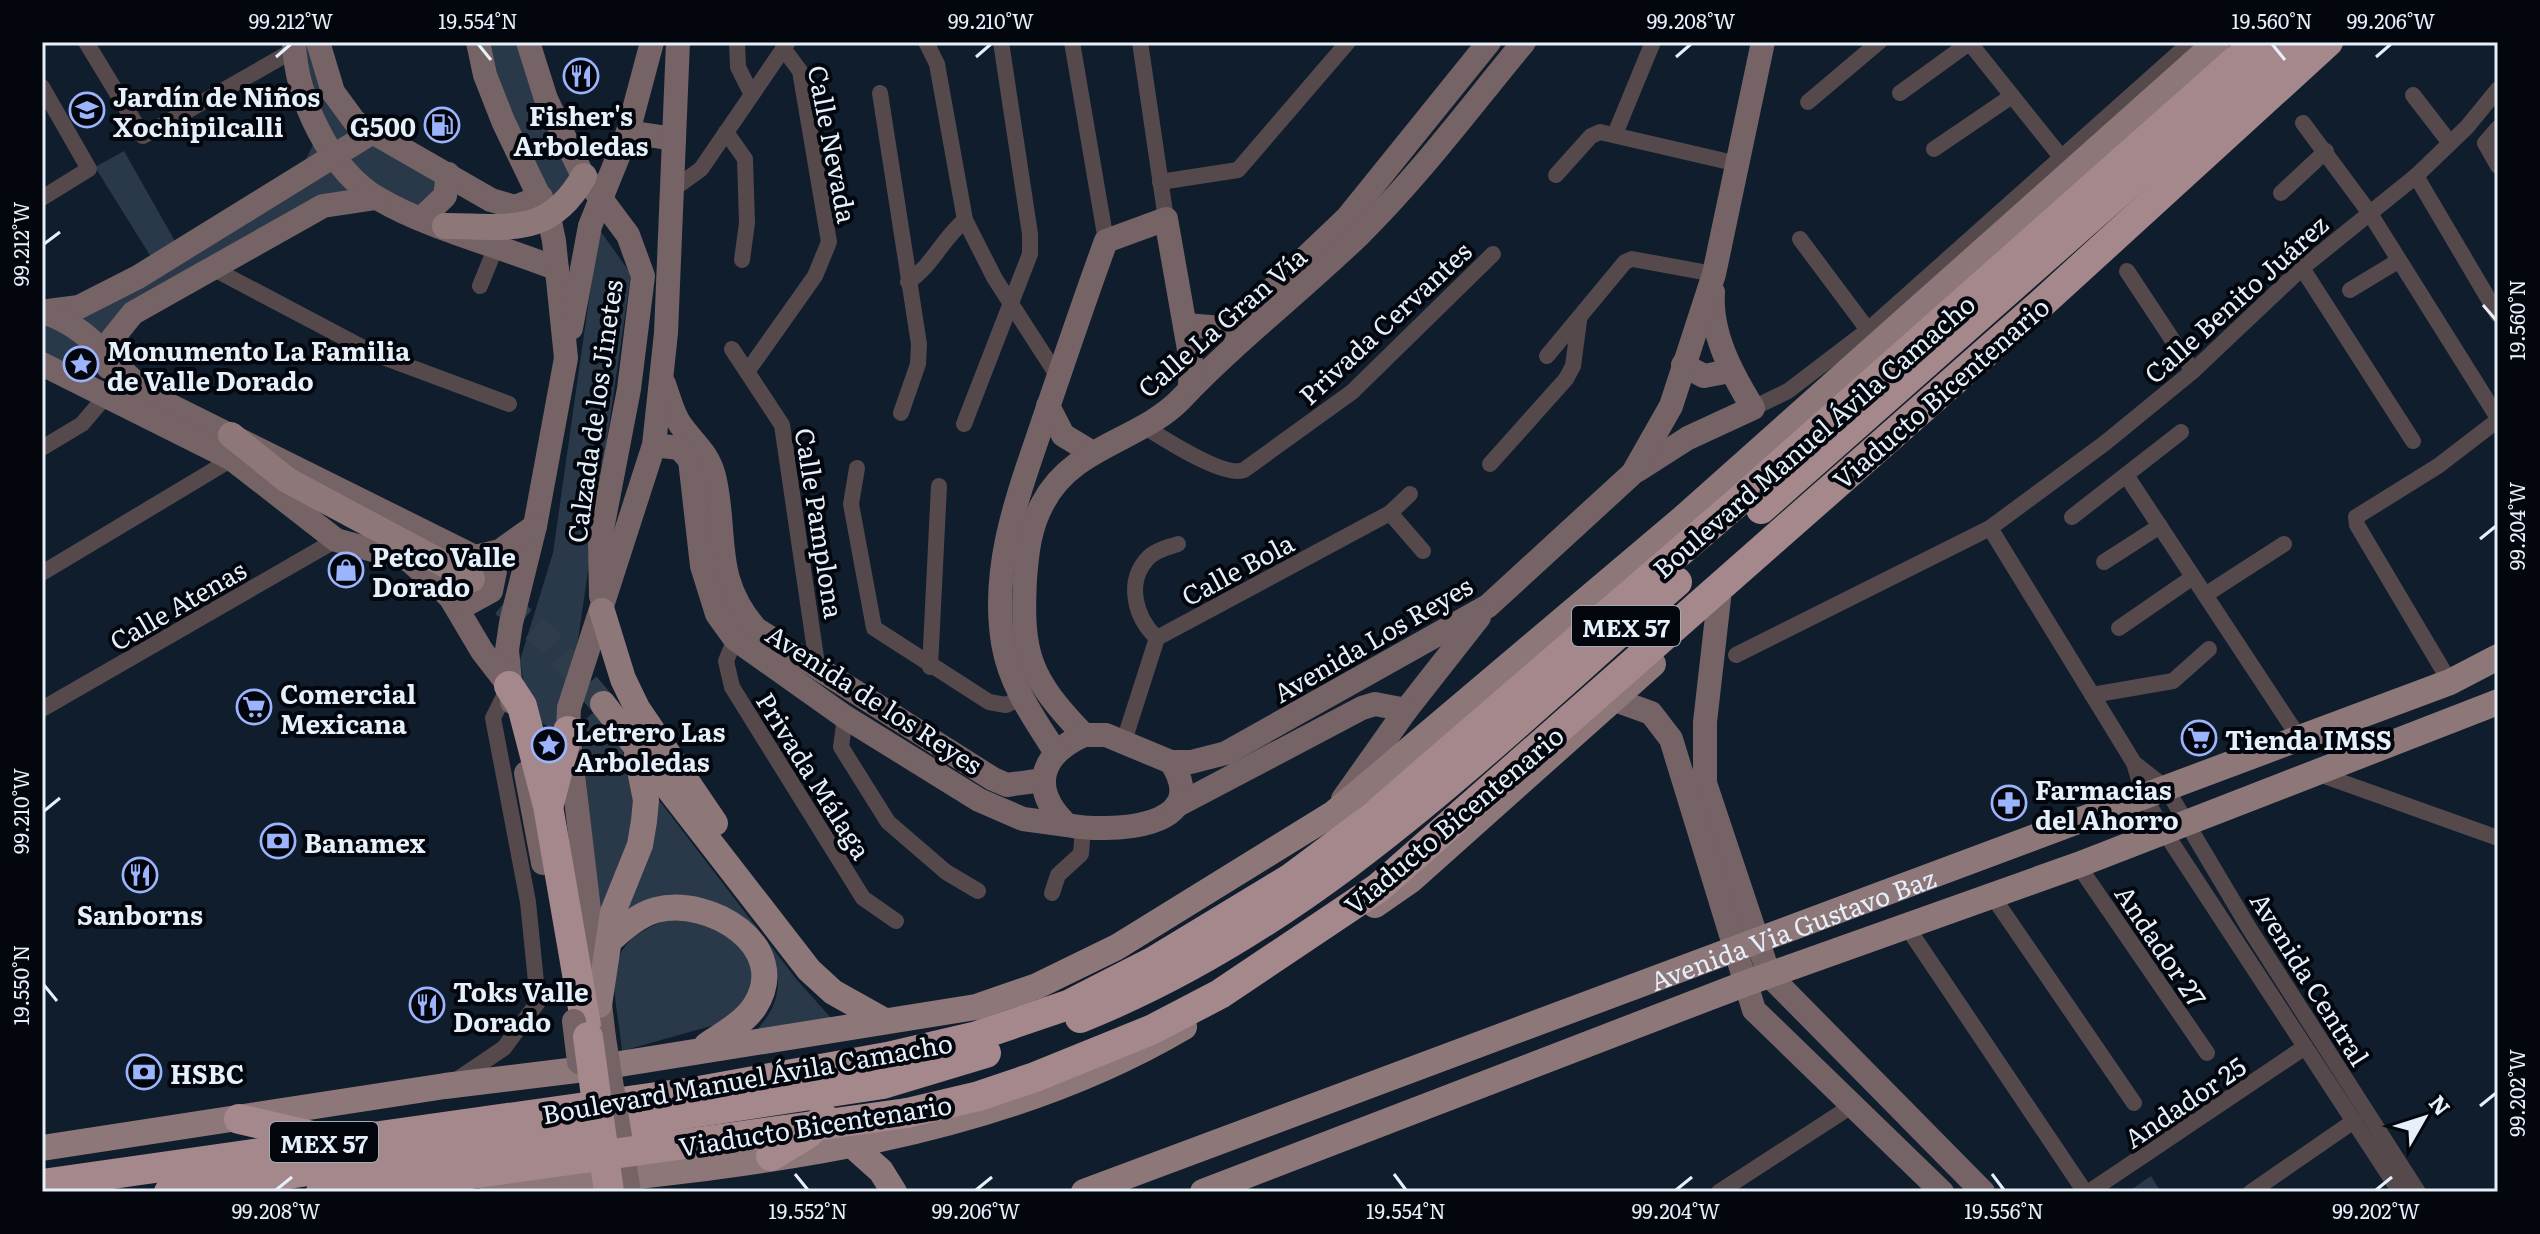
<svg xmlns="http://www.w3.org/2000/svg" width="2540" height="1234" font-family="Literata,serif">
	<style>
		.green { fill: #2a3949 }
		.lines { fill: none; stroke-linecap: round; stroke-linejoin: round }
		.primary-tunnel { stroke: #2f3d4b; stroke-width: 26; stroke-dasharray: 26 13; stroke-linecap: butt }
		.street { stroke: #55494b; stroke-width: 16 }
		.secondary { stroke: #756365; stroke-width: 24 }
		.primary { stroke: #8e7779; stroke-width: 26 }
		.highway { stroke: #a5888c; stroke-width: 30 }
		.secondary-bridge { stroke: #756365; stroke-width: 24 }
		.highway-bridge { stroke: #a5888c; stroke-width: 30 }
		.ticks { fill: none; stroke: #e6f0fa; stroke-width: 3 }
		.labels { text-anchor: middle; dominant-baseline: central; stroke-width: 8; stroke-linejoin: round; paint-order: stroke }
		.shield { fill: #03070d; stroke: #a2aab3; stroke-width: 2 }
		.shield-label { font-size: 24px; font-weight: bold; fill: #e6f0fa }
		.poi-label { font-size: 26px; font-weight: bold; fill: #e6f0fa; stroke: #03070d; text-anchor: start }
		.street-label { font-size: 26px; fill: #e6f0fa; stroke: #03070d }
		.neatline { fill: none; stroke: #e6f0fa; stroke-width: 3 }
		.ticks-label { font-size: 20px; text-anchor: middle; fill: #e6f0fa }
	</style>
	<rect width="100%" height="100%" fill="#0f1d2c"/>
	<g class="green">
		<path d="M295 42H317L332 93 446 175 422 216 337 155Z"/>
		<path d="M482 42H525L577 167 549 214Z"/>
		<path d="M314 142 374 197 327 203 133 313 108 356 69 309 298 177Z"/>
		<path d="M124 151 180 250 156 265 95 167Z"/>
		<path d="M599 229 631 274 578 640 554 730 529 715 520 660 553 553Z"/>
		<path d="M42 314 102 355 99 370 88 379 42 361Z"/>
		<path d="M595 711C628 745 644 796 632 843 627 865 610 889 600 910L580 724Z"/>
		<path d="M652 791 797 980 833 1020 755 1032C795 988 777 958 742 918L620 913Z"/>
		<path d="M673 918C722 923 749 942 757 991L736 1019 622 1051C616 987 593 943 673 918Z"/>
		<path d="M2151 1176 2161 1192H2130L2129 1191Z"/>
	</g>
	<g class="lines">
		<path class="primary-tunnel" d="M473 579 546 638 603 704"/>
		<g class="street">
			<path d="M86 42 143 136 294 50"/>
			<path d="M737 42 738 67 751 93"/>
			<path d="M926 42 937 64 965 220 995 279 1057 375"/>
			<path d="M1072 42 1106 241"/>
			<path d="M1140 42 1166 219"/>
			<path d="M1969 42 2061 157"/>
			<path d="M42 87 89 169 42 198"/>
			<path d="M880 93 919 344 918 364 901 413"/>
			<path d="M1900 93 1969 43"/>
			<path d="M2413 95 2450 143"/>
			<path d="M1808 102 1879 42"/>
			<path d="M2303 123 2369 212 2498 418"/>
			<path d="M2498 128 2485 143 2498 166"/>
			<path d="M726 132 745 159 747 223 742 260"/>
			<path d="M1615 134 1653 42"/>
			<path d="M1934 149 2012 96"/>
			<path d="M1556 175 1591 136 1600 132 1738 164"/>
			<path d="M2416 176 2498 315"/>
			<path d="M1160 182 1238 170 1348 42"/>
			<path d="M672 190 701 169 788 42"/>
			<path d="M2281 193 2326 151"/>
			<path d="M1800 239 1868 330"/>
			<path d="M212 268 375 354 509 404"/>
			<path d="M2302 268 2413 441"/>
			<path d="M2127 271 2193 371"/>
			<path d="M908 282C933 265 942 239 965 220"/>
			<path d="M480 286 497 244"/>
			<path d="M2350 290 2398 261"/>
			<path d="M732 349 782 425 818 671"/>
			<path d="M1547 356 1625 262 1632 259 1714 274"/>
			<path d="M747 372 815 276 829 242 800 71 783 48"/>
			<path d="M1753 408 1788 391 1868 330 2191 42"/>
			<path d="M964 424 1030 254V234L1001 42"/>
			<path d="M1142 425C1161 437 1224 478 1244 470L1352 392 1493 254"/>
			<path d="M42 448 82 424 105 397"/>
			<path d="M1490 464 1566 379 1573 366 1579 321"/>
			<path d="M857 468 851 504 874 628 989 702 1006 705 1021 698"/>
			<path d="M2126 475 2300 739"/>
			<path d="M1390 513 1423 551"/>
			<path d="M2072 517 2181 432"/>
			<path d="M1990 528 2134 763 2144 796 2164 831 2400 1192"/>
			<path d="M2104 562 2160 526"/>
			<path d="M42 573 232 459"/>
			<path d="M2205 595 2284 544"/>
			<path d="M2119 628 2193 577"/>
			<path d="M1157 638C1135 618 1125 581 1149 557 1156 550 1169 547 1178 544"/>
			<path d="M735 639 726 661 732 687 863 898 896 921"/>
			<path d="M1736 655 1990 528 2105 443 2193 371 2302 268 2416 176 2467 127 2498 89"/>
			<path d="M930 667 939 486"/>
			<path d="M2450 682 2357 525 2356 517 2438 466 2498 420"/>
			<path d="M2092 695 2173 681 2209 649"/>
			<path d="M42 709 336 540"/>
			<path d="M845 717 841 747 888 822 946 872 978 891"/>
			<path d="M1124 741 1157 638 1390 513 1410 494"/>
			<path d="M2134 763 2166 788 2249 928 2418 1192"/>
			<path d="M2319 774 2498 838"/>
			<path d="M2078 865 2207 1053"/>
			<path d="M1052 893 1058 875 1081 854 1083 828"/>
			<path d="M1991 894 2134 1103"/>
			<path d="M1907 927 2085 1192"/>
			<path d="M458 1079 504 1048 538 1002 528 902 493 718 509 686"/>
			<path d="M1719 1192 1853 1105"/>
			<path d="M2089 1192 2305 1047"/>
			<path d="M2251 1192 2354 1121"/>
		</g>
		<g class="secondary">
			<path d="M294 42C296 98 329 170 379 199 428 228 503 247 557 269"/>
			<path d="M318 42 333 92 355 122 491 200 515 207 541 197"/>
			<path d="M478 42 485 75 503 121 549 217 554 241 566 358 535 526 511 623 507 650 512 702"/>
			<path d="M528 42 546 99 581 172 628 235 643 276 629 389 600 540 601 596"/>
			<path d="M628 132 674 139"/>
			<path d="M422 218 445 196 448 174"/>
			<path d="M48 311 79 307 138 277 371 133"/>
			<path d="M42 312C94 327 113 371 157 399L475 557 500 551 535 526"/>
			<path d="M1185 325 1223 328 1244 316 1347 218 1489 42"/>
			<path d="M571 328 590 226 628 132 652 42"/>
			<path d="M42 364 232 459 336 540 409 560 450 597 482 651 509 686"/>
			<path d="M1683 365 1704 376 1730 371"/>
			<path d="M108 367 112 339 133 313 323 206 376 198"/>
			<path d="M664 384C669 397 672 412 680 424 693 443 708 452 714 476 728 534 711 578 756 629L993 779 1007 785 1043 780"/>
			<path d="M1048 406 1063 435 1091 452"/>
			<path d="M654 445 679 448 690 460 702 566 717 614 735 639 845 717 979 800 1023 819 1067 825"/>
			<path d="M1638 470 1688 438 1753 408C1732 374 1710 334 1713 292"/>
			<path d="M450 597 469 603 491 591 495 571 475 557"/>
			<path d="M1719 599 1705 722V783L1769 975 1983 1192"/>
			<path d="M1615 700 1651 713 1671 739 1754 1010 1942 1192"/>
			<path d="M1084 735C1030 679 1021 656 1025 579 1027 552 1030 526 1043 503 1072 446 1140 441 1181 399 1236 341 1301 291 1359 235 1419 176 1470 107 1524 42"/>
			<path d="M1084 735H1106L1171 762C1215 830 1107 833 1067 825 1030 790 1039 755 1084 735Z"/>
			<path d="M1055 751C1033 717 1010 685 1003 643 990 562 1021 488 1046 413 1066 355 1085 298 1106 241L1166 219 1191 361 1190 385"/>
			<path d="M1171 762H1191L1226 753 1488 606 1633 473 1671 406 1714 274 1763 42"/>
			<path d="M526 773 543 863"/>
			<path d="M1343 799 1406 710 1479 617"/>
			<path d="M1176 806 1362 708 1375 704 1406 710"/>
			<path d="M604 1038 568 731 569 708 654 445 666 333 678 42"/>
		</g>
		<g class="primary">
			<path d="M445 226C508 226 549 238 584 176"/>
			<path d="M231 435 287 480 472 579"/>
			<path d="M602 611 623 679 637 708 715 823"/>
			<path d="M603 704 809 970 833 992 883 1020"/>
			<path d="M1375 905 1411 880 1653 664"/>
			<path d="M610 940C624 928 638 915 656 910 711 896 792 947 755 1006 744 1023 723 1034 707 1045"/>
			<path d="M599 1005 613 912 640 845 644 821 646 800 637 755"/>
			<path d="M852 1145 881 1171 894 1192"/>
			<path d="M42 1148 445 1086 601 1067 976 1007 1037 986 1117 947 1334 813 1684 517 2217 42"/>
			<path d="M492 1192C726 1166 977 1149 1184 1027"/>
			<path id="s1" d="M1084 1192 2450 682 2498 657"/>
			<path d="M1203 1192 1744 984 2078 865 2498 702"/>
		</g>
		<g class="highway">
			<path d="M1761 509 2289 42"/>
			<path d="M509 686 522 706 548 806 588 1037"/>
			<path d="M549 804 568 731"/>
			<path d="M1080 1018C1316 924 1488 746 1677 582"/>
			<path d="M907 1113 979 1096 1035 1077 1151 1030 1220 994 1378 888 2042 303 2328 42"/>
			<path d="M239 1119 317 1137"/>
			<path d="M771 1156 806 1135 824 1118"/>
			<path d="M42 1184 699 1091 887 1057 977 1036 1068 1005 1154 961 1291 878 1370 819 1740 500 2257 42"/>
			<path d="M169 1192 883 1084 986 1053"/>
			<path d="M321 1192 477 1173"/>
		</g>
		<g class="secondary-bridge">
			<path d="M574 1021 579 1062"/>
			<path d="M604 1038 629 1192"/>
		</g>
		<g class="highway-bridge">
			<path d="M588 1037 609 1192"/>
			<path d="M477 1173 907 1113"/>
		</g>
	</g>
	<path class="ticks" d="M478 44 491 60M2272 44 2285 60M276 57 291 44M976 57 991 44M1676 57 1691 44M2376 57 2391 44M44 244 60 232M2483 305 2496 320M2480 539 2496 526M44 811 60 798M44 985 57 1001M2480 1106 2496 1093M795 1174 808 1190M1394 1174 1406 1190M1992 1174 2004 1190M276 1190 292 1177M976 1190 992 1177M1676 1190 1692 1177M2376 1190 2392 1177"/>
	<defs>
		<g id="restaurant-ring" transform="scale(1.8)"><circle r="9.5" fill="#03070d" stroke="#9bb4fd" stroke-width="1.5"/><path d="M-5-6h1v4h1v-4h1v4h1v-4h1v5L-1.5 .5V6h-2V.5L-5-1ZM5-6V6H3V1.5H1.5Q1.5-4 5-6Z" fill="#9bb4fd"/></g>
		<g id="school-ring" transform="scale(1.8)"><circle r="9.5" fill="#03070d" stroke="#9bb4fd" stroke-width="1.5"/><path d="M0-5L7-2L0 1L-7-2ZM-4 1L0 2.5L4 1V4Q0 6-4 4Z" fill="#9bb4fd"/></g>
		<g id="fuel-ring" transform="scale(1.8)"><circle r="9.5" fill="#03070d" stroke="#9bb4fd" stroke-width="1.5"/><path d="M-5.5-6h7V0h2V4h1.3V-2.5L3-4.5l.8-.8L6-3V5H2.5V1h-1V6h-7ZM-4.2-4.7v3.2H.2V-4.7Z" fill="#9bb4fd"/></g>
		<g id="sight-ring" transform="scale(1.8)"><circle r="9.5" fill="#03070d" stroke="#9bb4fd" stroke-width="1.5"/><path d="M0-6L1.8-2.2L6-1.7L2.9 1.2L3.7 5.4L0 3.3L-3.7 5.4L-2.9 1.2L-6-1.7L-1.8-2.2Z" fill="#9bb4fd"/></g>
		<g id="shop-ring" transform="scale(1.8)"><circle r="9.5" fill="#03070d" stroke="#9bb4fd" stroke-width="1.5"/><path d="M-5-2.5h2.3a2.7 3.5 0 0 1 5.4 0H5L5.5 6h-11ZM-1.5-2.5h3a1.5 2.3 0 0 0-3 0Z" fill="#9bb4fd"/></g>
		<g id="supermarket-ring" transform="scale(1.8)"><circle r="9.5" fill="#03070d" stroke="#9bb4fd" stroke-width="1.5"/><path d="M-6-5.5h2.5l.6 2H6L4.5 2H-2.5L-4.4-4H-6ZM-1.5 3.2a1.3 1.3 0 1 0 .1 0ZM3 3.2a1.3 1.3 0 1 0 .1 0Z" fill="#9bb4fd"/></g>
		<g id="pharmacy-ring" transform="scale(1.8)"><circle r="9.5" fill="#03070d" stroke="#9bb4fd" stroke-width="1.5"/><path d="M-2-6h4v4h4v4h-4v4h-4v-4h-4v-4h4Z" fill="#9bb4fd"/></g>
		<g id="bank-ring" transform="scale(1.8)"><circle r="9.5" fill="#03070d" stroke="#9bb4fd" stroke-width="1.5"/><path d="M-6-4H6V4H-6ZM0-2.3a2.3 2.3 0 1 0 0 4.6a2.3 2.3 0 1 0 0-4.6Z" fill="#9bb4fd"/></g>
	</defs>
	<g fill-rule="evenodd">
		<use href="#restaurant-ring" x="581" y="76"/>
		<use href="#school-ring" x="87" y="110"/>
		<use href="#fuel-ring" x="442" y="125"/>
		<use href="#sight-ring" x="81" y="364"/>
		<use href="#shop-ring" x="346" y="570"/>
		<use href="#supermarket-ring" x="254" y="707"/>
		<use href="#supermarket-ring" x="2199" y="738"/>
		<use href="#sight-ring" x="549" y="745"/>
		<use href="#pharmacy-ring" x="2009" y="803"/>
		<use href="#bank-ring" x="278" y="841"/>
		<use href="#restaurant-ring" x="140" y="875"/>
		<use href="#restaurant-ring" x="427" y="1005"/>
		<use href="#bank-ring" x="144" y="1072"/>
	</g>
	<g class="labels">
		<g class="shield">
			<rect x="1572" y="606" width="108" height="40" rx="6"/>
			<rect x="270" y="1122" width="108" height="40" rx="6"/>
		</g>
		<g class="shield-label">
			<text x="1626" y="626">MEX 57</text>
			<text x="324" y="1142">MEX 57</text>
		</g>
		<g class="poi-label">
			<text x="113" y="95">Jardín de Niños<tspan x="113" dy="30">Xochipilcalli</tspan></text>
			<text x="581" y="114" text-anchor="middle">Fisher's<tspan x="581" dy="30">Arboledas</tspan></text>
			<text x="416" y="125" text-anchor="end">G500</text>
			<text x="107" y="349">Monumento La Familia<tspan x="107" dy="30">de Valle Dorado</tspan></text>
			<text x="372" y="555">Petco Valle<tspan x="372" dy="30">Dorado</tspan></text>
			<text x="280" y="692">Comercial<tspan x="280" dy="30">Mexicana</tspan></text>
			<text x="575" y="730">Letrero Las<tspan x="575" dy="30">Arboledas</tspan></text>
			<text x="2225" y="738">Tienda IMSS</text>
			<text x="2035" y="788">Farmacias<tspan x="2035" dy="30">del Ahorro</tspan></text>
			<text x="304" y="841">Banamex</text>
			<text x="140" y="913" text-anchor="middle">Sanborns</text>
			<text x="453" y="990">Toks Valle<tspan x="453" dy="30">Dorado</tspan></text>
			<text x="170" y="1072">HSBC</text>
		</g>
		<g class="street-label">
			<text transform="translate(834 144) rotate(79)">Calle Nevada</text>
			<text transform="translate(2235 298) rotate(-42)">Calle Benito Juárez</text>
			<text transform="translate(1221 321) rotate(-41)">Calle La Gran Vía</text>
			<text transform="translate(1384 322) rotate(-43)">Privada Cervantes</text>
			<text transform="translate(1940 392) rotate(-41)">Viaducto Bicentenario</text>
			<text transform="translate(593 411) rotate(-82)">Calzada de los Jinetes</text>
			<text transform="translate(1813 435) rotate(-41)">Boulevard Manuel Ávila Camacho</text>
			<text transform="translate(821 523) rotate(81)">Calle Pamplona</text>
			<text transform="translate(1237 568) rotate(-28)">Calle Bola</text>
			<text transform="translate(177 604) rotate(-30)">Calle Atenas</text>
			<text transform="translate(1372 638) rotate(-30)">Avenida Los Reyes</text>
			<text transform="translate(875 698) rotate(33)">Avenida de los Reyes</text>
			<text transform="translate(815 775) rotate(58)">Privada Málaga</text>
			<text transform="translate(1453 819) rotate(-40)">Viaducto Bicentenario</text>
			<text stroke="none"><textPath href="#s1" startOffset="756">Avenida Via Gustavo Baz</textPath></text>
			<text transform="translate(2162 945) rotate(56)">Andador 27</text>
			<text transform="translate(2311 978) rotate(58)">Avenida Central</text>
			<text transform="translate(747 1077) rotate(-10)">Boulevard Manuel Ávila Camacho</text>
			<text transform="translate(2184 1101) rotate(-34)">Andador 25</text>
			<text transform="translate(815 1124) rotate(-9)">Viaducto Bicentenario</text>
		</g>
	</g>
	<rect width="2540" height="1234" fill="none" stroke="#03070d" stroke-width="88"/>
	<g transform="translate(2424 1118) rotate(51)" stroke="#03070d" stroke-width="6" paint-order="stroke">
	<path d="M0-6L14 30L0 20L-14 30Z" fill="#e6f0fa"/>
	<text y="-12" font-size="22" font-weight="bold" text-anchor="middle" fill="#e6f0fa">N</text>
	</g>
	<rect x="44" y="44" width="2452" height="1146" class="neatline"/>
	<g class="ticks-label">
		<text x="291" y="29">99.212°W</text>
		<text x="478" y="29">19.554°N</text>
		<text x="991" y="29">99.210°W</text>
		<text x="1691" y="29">99.208°W</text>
		<text x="2272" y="29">19.560°N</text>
		<text x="2391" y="29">99.206°W</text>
		<text transform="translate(22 244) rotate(-90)" y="7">99.212°W</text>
		<text transform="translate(2518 320) rotate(-90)" y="7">19.560°N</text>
		<text transform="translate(2518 526) rotate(-90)" y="7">99.204°W</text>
		<text transform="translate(22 811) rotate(-90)" y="7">99.210°W</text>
		<text transform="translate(22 985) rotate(-90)" y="7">19.550°N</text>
		<text transform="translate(2518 1093) rotate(-90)" y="7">99.202°W</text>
		<text x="276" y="1219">99.208°W</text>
		<text x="808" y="1219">19.552°N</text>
		<text x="976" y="1219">99.206°W</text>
		<text x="1406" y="1219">19.554°N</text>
		<text x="1676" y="1219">99.204°W</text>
		<text x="2004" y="1219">19.556°N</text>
		<text x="2376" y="1219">99.202°W</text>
	</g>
</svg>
